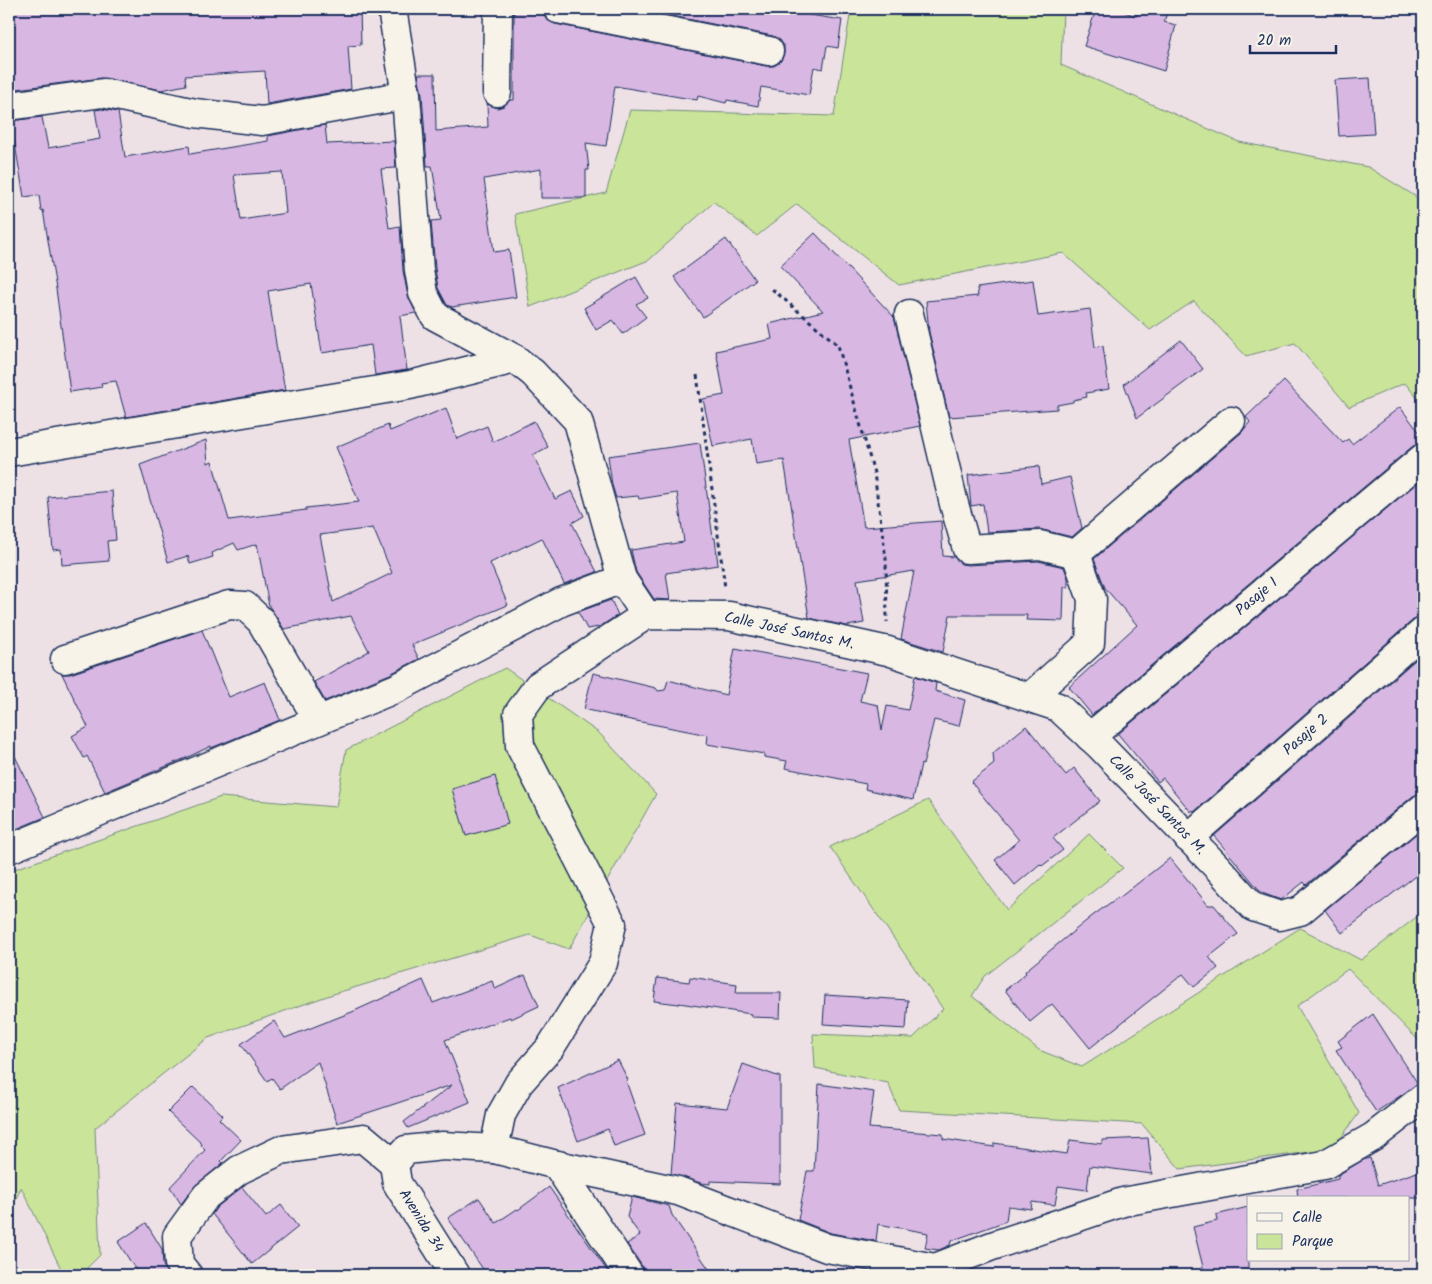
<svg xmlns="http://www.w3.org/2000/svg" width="1432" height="1284" font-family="Kalam,sans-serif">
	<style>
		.green { fill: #cae49a; stroke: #728a7c }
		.building { fill: #d8b7e3; stroke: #1b2f5e; fill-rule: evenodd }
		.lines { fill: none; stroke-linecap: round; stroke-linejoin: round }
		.minor-casing { stroke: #1b2f5e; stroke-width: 31 }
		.path { stroke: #1b2f5e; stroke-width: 3; stroke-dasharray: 4 4; stroke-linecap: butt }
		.minor { stroke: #f7f3e8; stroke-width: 28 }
		.labels { text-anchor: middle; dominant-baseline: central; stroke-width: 4; stroke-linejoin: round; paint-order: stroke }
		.street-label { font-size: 15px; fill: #1b2f5e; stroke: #f7f3e8 }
	</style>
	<rect width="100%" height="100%" fill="#eee1e6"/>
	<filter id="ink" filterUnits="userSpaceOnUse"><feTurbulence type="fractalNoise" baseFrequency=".02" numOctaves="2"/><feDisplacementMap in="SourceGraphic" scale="10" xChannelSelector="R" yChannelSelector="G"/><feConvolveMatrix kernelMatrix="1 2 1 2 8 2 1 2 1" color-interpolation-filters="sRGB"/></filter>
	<g filter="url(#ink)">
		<g class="green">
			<path d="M851 9H1063L1061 65 1239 142 1368 167 1423 201V405L1405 383 1349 407 1295 343 1246 356 1194 301 1150 330 1063 253 899 285 797 204 757 236 714 202 649 260 530 307 515 214 606 193 630 110 834 116Z"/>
			<path d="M505 668 599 733 656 794 569 949 530 935 333 994 208 1038 95 1128 100 1255 80 1275H64L21 1187 9 1215V871L221 797 336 807 346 750Z"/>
			<path d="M928 800 1007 910 1089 834 1123 868 985 976 972 996 1039 1050 1082 1067 1300 928 1361 960 1423 912V1045L1348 969 1297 1006 1359 1113 1333 1149 1180 1169 1142 1124 899 1110 888 1083 815 1068 813 1034 913 1038 943 1009 830 847Z"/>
		</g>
		<g class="building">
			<path d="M9 9H360L361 45 348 46 351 89 267 104 265 71 185 76 186 85 161 90 101 78 9 90Z"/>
			<path d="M514 9H543V14L547 20 555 24 766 66H774L780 62 784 54V46L780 40 773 36 637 9H771L842 20 838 48 827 46 823 69 814 67 809 95 761 87 758 106 727 100 726 103 698 96 697 100 615 86 606 146 586 143 589 170H586V198H541V169L484 179 494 252 509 250 516 297 452 307 447 305 438 288 435 268 431 221 441 220 432 166H427L422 94 418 74H435L436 131 488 127 487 104 497 108 504 106 510 100H514Z"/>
			<path d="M1096 9H1114L1137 16 1139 9H1168L1164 22 1176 25 1164 71 1084 46Z"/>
			<path d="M1370 78 1374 134 1339 136 1335 80Z"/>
			<path d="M102 109 118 112 125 157 189 146 190 154 268 141V136L325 125 327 144 394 141 396 168 381 169 389 228 400 226 403 271 408 296 416 313 400 316 407 370 375 375 371 345 322 353 311 284 268 291 279 364H280L285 390 126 417 116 381 101 383 102 387 70 392 56 289 43 210 41 211 39 195 24 197 11 121 42 117 48 148 100 139 95 110ZM282 172 286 213 241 220 234 175Z"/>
			<path d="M815 233 894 317 920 426 849 440 864 527 941 521 943 556 954 557 961 564 968 565 1038 561 1064 567 1068 578V587H1064L1063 621 1026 620 1027 615H950L943 652 901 639 914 571 857 580 864 623 847 626 809 618 784 460 756 464 752 439 713 446 703 399 724 395 716 351 772 339 769 324 823 311 780 266Z"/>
			<path d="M726 239 755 280 703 317 674 277Z"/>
			<path d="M636 277 648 298 636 304 646 317 623 334 613 320 596 330 584 308Z"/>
			<path d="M1033 280 1038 316 1090 309 1095 347 1103 346 1109 389 1086 393 1087 397 1073 400V402L1057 405V409L949 417 929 332 926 301 978 296 977 288Z"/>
			<path d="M1181 340 1203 369 1137 418 1124 384Z"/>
			<path d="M1284 381 1343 443 1348 439 1352 444 1400 407 1423 437V443L1413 446 1092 715 1069 687 1137 625 1105 588 1094 559 1241 433 1250 422 1246 417Z"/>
			<path d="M446 408 457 439 487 426 493 442 534 421 548 447 533 455 555 499 572 491 584 516 572 523 597 572 564 584 542 538 490 563 508 605 412 645 419 659 390 674 325 701 314 682 369 651 351 616 284 629 269 606 257 544 238 550 234 543 212 553 213 557 190 564 188 556 168 562 140 465 206 440 208 463 212 461 229 520 306 510V508L359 502 336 447 388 425 390 431ZM373 528 392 573 333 602 320 535Z"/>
			<path d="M700 443 713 538H715L718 565 666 573 670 600 654 599 636 572 631 550 684 542 677 493 639 499 638 496 616 498 612 485 608 456Z"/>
			<path d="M1039 466 1041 484 1070 477 1082 528 1072 537 1039 529 987 532 983 504 971 506 968 475Z"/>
			<path d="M1423 478V617L1413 620 1194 812 1193 810 1191 812 1163 778 1158 782 1118 734Z"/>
			<path d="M112 491 116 540 107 541 109 561 62 565 61 549 53 550 48 497Z"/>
			<path d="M611 600 618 615 599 627 587 629 578 612Z"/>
			<path d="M202 630 229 697 265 682 280 720 211 748V746L186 758 105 792 87 756 84 758 72 736 88 727 62 674H70Z"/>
			<path d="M735 648 867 673 860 701 878 705 882 730 887 706 908 710 915 676 936 683 935 691 965 700 959 726 934 720 923 765 921 764 913 800 865 789 866 784 785 768 787 761 764 757V754L707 744 708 735 626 719 584 709 593 673 656 688 658 691 665 690 668 680 726 695Z"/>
			<path d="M1423 653V793L1413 796 1306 885 1304 882 1281 900 1262 893 1214 836Z"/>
			<path d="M1026 726 1066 775 1074 768 1100 801 1053 838 1063 850 1042 866 1040 864 1015 885 995 860 1019 840 971 782 994 764 993 753Z"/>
			<path d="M9 744 45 817 9 832Z"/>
			<path d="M495 776 508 824 466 836 452 789Z"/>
			<path d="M1423 828V870L1342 933 1325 910Z"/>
			<path d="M1170 858 1208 905H1214L1238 934 1209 957 1218 968 1194 987 1183 974 1090 1048 1063 1015 1062 1016 1052 1004 1030 1022 1005 990 1026 973 1025 971 1091 917 1118 897 1119 898Z"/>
			<path d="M525 975 539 1006 511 1019 510 1017 445 1040 470 1102 408 1128 404 1122 452 1085 337 1123 318 1062 280 1089 272 1078 267 1081 241 1044 274 1021 285 1038 352 1012 423 980 433 1003 492 981 495 989Z"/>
			<path d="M690 977 737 984 736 993H781L780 1018 751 1017V1014L679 1003V1004L654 1001 657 978 689 982Z"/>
			<path d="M825 995 908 1000 906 1029 823 1024Z"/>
			<path d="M1373 1014 1418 1084 1376 1112 1336 1050 1342 1047 1338 1041Z"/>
			<path d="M618 1060 628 1080 626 1081 645 1135 614 1146 608 1129 578 1141 558 1088Z"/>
			<path d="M743 1064 780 1077V1184L710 1181V1184L701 1183 671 1174 677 1103 727 1108Z"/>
			<path d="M819 1084 874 1092 869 1128 943 1134V1139L994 1147V1143L1067 1154 1070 1140 1102 1144V1140L1148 1138 1152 1174 1090 1166 1087 1190 1058 1186 1055 1205 1032 1202 1031 1209 1008 1206 1006 1221 951 1241 950 1245 939 1250 925 1248 928 1233 878 1224 876 1241 831 1233 798 1220 807 1171H814Z"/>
			<path d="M193 1087 223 1115 219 1119 241 1140 221 1161 223 1163 194 1187 181 1204 170 1187 205 1150 201 1146 202 1144 168 1112Z"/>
			<path d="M1370 1158 1378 1185 1423 1170V1198H1298L1297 1189 1338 1179V1175L1363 1160Z"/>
			<path d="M242 1187 266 1217 281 1205 298 1227 252 1264 212 1214 217 1207Z"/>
			<path d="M549 1187 610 1275H487L448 1218 479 1198 496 1223 517 1209 518 1210Z"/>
			<path d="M632 1197 669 1206 672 1215 713 1275H644L642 1266 627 1244 640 1235 627 1217Z"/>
			<path d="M1248 1207V1275H1205L1193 1227 1217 1221 1216 1215Z"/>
			<path d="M146 1223 162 1249 163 1265 168 1275H139L118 1242Z"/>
		</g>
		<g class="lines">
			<g class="minor-casing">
				<g id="minor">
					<path d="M392 9 406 95 419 270 423 293 435 316 515 359 533 373 578 421 622 579 646 615"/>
					<path d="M558 9 769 51"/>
					<path d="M497 92 498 9"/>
					<path d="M9 106 103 93 195 113 262 121 406 95"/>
					<path d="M909 314 954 504 967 549 1040 545 1076 554"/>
					<path d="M9 452 410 385 515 359"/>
					<path d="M1076 554 1231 421"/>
					<path d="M65 659 229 605 245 606 261 621 318 720"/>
					<path d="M1030 697 1090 643 1092 599 1076 554"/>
					<path d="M1090 737 1423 458"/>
					<path d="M1188 838 1423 632"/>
					<path d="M9 849 397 688 561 602 622 579"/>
					<path d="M494 1149 501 1115 519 1083 550 1048 603 963 612 924 520 746 518 714 538 686 646 615 729 616 888 651 1058 707 1100 746 1218 868 1253 907 1280 916 1300 911 1423 808"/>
					<path d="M394 1164 406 1150 443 1146 494 1149 557 1165 678 1191 827 1248 935 1268 992 1246 1123 1202 1324 1165 1373 1137 1423 1098"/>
					<path d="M394 1164 397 1183 455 1275"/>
					<path d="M557 1165 629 1275"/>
					<path d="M188 1275 179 1264 177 1236 206 1196 239 1170 281 1150 363 1138 394 1164"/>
				</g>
			</g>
			<g class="path">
				<path d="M772 289 838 345 874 473 886 559 887 622"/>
				<path d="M697 375 725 588"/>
			</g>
			<use href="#minor" class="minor"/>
		</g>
	</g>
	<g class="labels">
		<g class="street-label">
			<text transform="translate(1257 597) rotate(-40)">Pasaje 1</text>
			<text transform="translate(789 631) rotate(12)">Calle José Santos M.</text>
			<text transform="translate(1306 735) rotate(-41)">Pasaje 2</text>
			<text transform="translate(1157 805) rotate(46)">Calle José Santos M.</text>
			<text transform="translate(421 1221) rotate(58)">Avenida 34</text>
		</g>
	</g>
	<rect width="1432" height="1284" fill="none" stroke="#f7f3e8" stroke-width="30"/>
	<rect x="15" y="15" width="1402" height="1254" fill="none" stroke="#1b2f5e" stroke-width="2" filter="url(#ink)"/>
	<rect x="1247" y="1196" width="162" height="65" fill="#f7f3e8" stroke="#9fa5b1"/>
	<rect x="1257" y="1213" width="25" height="8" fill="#f7f3e8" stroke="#9fa5b1"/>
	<text x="1292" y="1222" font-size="15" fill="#1b2f5e">Calle</text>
	<rect x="1257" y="1234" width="25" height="15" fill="#cae49a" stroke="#9fa5b1"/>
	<text x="1292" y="1246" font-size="15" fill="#1b2f5e">Parque</text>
	<path d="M1250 45v8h86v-8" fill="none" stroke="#1b2f5e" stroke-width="2.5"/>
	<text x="1257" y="45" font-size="15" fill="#1b2f5e" stroke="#f7f3e8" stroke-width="4" paint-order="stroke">20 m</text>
</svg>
